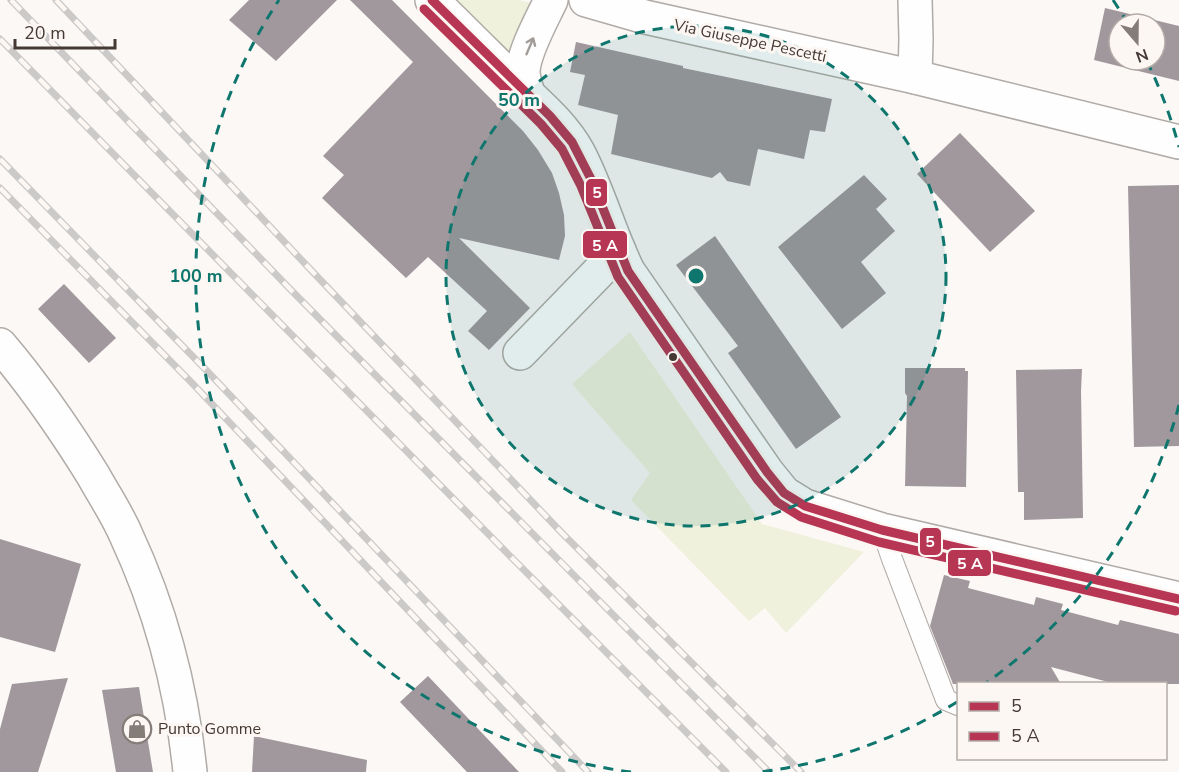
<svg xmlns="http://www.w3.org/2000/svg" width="1179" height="772" font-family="'Nunito Sans',sans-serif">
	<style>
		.green { fill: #eff1dc }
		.building { fill: #a1989d; fill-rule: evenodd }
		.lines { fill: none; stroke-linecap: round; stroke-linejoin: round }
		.lane-casing { stroke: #b1aba7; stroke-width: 22 }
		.street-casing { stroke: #b1aba7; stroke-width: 36 }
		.secondary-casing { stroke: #b1aba7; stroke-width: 36 }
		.lane { stroke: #fefefe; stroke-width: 20 }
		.street { stroke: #fefefe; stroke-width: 33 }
		.secondary { stroke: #fefefe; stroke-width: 33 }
		.rail-casing { stroke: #cccac9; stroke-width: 7 }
		.rail { stroke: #fdf7f4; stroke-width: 4.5; stroke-dasharray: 14; stroke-linecap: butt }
		.bus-1-casing { stroke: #fdf7f4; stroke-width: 14 }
		.bus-2-casing { stroke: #fdf7f4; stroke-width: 14 }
		.bus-1 { stroke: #b73654; stroke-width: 9 }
		.bus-2 { stroke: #b73654; stroke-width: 9 }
		.oneway { stroke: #a19c98 }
		.ring { fill: none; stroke: #0f766e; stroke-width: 3; stroke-dasharray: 10 8 }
		.bus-dot { fill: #443933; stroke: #fdf7f4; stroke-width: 2 }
		.labels { text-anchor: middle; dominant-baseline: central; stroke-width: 6; stroke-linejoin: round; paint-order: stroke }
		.street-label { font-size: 16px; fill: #443933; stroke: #fdf7f4 }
		.poi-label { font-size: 16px; fill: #443933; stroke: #fdf7f4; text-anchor: start }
		.centre { fill: #0f766e; stroke: #fdf7f4; stroke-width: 3 }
		.ring-label { font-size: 18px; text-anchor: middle; font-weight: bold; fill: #0f766e; stroke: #fdf7f4; stroke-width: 6; stroke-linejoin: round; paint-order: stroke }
		.line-badge { stroke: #fdf7f4; stroke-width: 2 }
		.badge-label { font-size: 16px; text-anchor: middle; font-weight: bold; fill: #fff }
	</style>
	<rect width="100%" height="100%" fill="#fbf8f6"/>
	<g class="green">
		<path d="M452 0H519L536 4 511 61Z"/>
		<path d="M630 332 762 524 864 552 786 633 765 608 749 621 631 500 650 473 572 384Z"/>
	</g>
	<g class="building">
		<path d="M249 0H337L276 61 229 20Z"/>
		<path d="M350 0H392L523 131 538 150 552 173 559 193 564 215 565 236 559 260 459 238 530 308 489 350 468 331 487 311 428 257 406 278 322 198 344 175 323 156 413 62Z"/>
		<path d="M1105 8 1179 26V81L1094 60ZM1119 24H1155V60H1119Z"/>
		<path d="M576 42 683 66V68L832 99 825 132 810 130 804 159 758 149 750 186 727 181 720 172 712 178 611 154 618 115 578 105 585 75 570 72Z"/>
		<path d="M960 133 1035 211 990 252 917 174Z"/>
		<path d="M864 175 887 199 876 209 895 231 861 262 886 293 842 329 778 247Z"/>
		<path d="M1179 185V446L1134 447 1128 186Z"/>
		<path d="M715 236 841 417 796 449 728 353 738 346 676 265Z"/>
		<path d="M64 284 116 338 89 363 38 309Z"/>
		<path d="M905 368H965V371H968L966 487 905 486 907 396 905 393Z"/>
		<path d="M1082 369 1081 391 1083 518 1024 520V492H1018L1016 370Z"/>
		<path d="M0 539 81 564 55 652 0 637Z"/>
		<path d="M944 575 970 581 968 588 1034 605 1036 597 1063 604 1061 610 1118 625 1120 620 1179 634V684H1116L1051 667 1061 684H953L930 626Z"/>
		<path d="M428 676 519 772H467L400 702Z"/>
		<path d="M68 678 38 772H0V729L12 684Z"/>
		<path d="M139 687 153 772H116L102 690Z"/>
		<path d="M254 736 367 760 366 772H252Z"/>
	</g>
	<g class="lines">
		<g class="lane-casing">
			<path id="lane" d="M882 530 892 559 946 700 958 705"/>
		</g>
		<g class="street-casing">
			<g id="street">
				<path d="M432 0C460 28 489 56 517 84 539 105 563 125 578 152 598 190 609 232 628 271L767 472 784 493 805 506 882 530 1179 599"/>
				<path d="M586 0 645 17 915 77 1179 142"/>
				<path d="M915 0 916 39 915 77"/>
				<path d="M528 94C526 86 523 79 523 71 524 51 542 19 551 0"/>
				<path d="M520 353 619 251"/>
			</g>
		</g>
		<g class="secondary-casing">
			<path id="secondary" d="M0 345C35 386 65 430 93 475 104 495 117 514 126 535 161 610 182 690 190 772"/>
		</g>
		<use href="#lane" class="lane"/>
		<use href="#street" class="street"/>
		<use href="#secondary" class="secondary"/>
		<g class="rail-casing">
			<g id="rail">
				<path d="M11 0 290 289 769 772"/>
				<path d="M56 0 310 269 562 533 801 772"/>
				<path d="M0 39 511 557 726 772"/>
				<path d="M0 159 208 372 588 772"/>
				<path d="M0 188 192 383 562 772"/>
			</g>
		</g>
		<use href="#rail" class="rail"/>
		<g class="bus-1-casing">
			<path id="bus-1" d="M432 0 550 116 572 142 592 181 628 271 767 472 784 493 805 506 882 530 1179 599"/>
		</g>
		<g class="bus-2-casing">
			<path id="bus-2" d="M424 9 541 124 562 149 581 186 618 277 757 479 777 502 801 517 879 542 1176 611"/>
		</g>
		<use href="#bus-1" class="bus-1"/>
		<use href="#bus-2" class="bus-2"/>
	</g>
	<defs><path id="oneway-shaft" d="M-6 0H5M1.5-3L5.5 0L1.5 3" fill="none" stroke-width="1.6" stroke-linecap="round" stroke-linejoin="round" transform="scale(1.5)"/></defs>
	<use class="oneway" href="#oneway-shaft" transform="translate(530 46) rotate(-67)"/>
	<circle cx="696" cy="276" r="250" fill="#0f766e" fill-opacity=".12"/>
	<g class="ring">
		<circle cx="696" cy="276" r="250"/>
		<path d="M1179 405A500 500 0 0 1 986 683M957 702A500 500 0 0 1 761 772M631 772A500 500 0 0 1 279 0M1113 0A500 500 0 0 1 1127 22M1147 61A500 500 0 0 1 1179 147"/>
	</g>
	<defs>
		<g id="shop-ring" transform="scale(1.5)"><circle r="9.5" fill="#fdf7f4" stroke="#847c77" stroke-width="1.5"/><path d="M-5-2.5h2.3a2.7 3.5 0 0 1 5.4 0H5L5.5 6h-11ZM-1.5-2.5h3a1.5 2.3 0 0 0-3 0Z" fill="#847c77"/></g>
	</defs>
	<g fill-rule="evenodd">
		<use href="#shop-ring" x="137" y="729"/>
	</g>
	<circle class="bus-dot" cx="673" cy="357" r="5"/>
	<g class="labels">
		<g class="street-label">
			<text transform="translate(750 41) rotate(12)">Via Giuseppe Pescetti</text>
		</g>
		<g class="poi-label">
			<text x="158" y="729">Punto Gomme</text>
		</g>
	</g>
	<circle cx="696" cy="276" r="9" class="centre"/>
	<g class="ring-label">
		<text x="519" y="106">50 m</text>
		<text x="196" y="282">100 m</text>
	</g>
	<g class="line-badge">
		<rect x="585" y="178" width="23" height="29" rx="6" fill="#b73654"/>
		<rect x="582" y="230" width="46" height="29" rx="6" fill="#b73654"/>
		<rect x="919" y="527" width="23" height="29" rx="6" fill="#b73654"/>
		<rect x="947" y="549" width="45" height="28" rx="6" fill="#b73654"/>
	</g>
	<g class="badge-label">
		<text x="597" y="198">5</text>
		<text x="605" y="251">5 A</text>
		<text x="930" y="547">5</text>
		<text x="970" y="569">5 A</text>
	</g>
	<rect x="957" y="682" width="210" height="78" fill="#fdf7f4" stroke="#b3aba7" stroke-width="1.5"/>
	<rect x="969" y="702" width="30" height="9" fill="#b73654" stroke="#b3aba7" stroke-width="1.5"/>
	<text x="1011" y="712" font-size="18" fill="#443933">5</text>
	<rect x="969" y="732" width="30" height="9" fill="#b73654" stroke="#b3aba7" stroke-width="1.5"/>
	<text x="1011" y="742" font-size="18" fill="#443933">5 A</text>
	<g transform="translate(1137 42) rotate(160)"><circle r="28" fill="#fdf7f4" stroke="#b3aba7" stroke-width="1.5"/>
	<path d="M0-4.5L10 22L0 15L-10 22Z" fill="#847c77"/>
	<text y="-9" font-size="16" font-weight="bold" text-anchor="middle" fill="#443933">N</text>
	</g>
	<path d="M15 39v9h100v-9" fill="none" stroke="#443933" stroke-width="3"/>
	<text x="24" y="39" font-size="18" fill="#443933" stroke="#fdf7f4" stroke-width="4.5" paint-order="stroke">20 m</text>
</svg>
